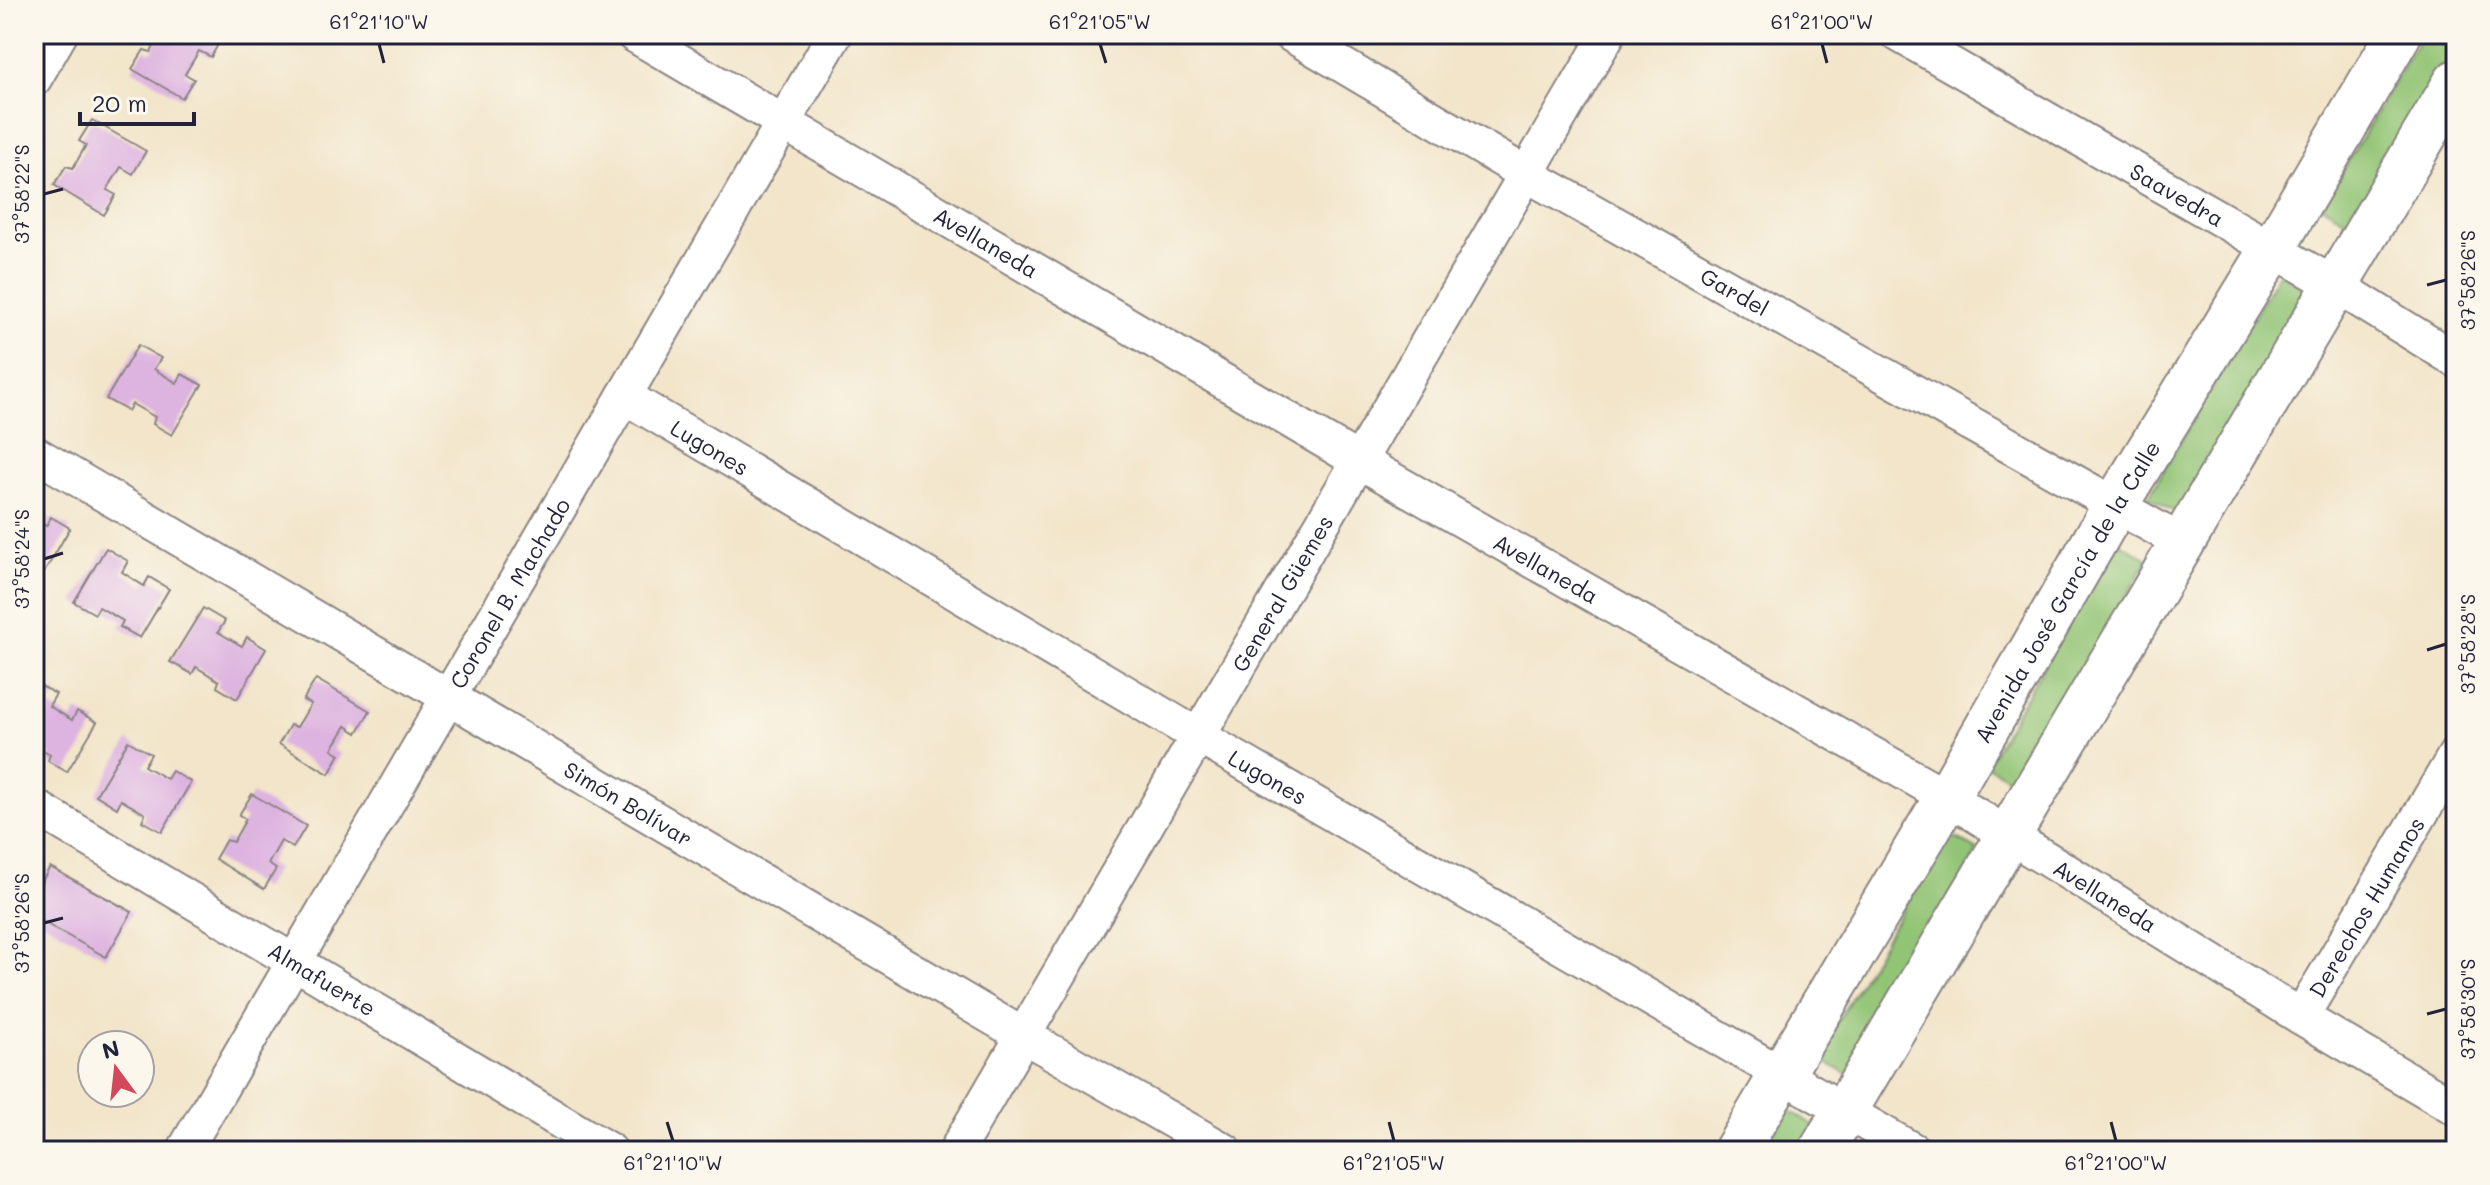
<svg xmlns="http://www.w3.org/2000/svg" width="2490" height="1185" font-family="Mali,sans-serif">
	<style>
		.green { fill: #92c474; stroke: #5a7358; stroke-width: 2 }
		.building { fill: #ddb3e0 }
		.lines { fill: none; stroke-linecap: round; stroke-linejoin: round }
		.minor-casing { stroke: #8a8482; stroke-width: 38 }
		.secondary-casing { stroke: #8a8482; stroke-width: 48 }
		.minor { stroke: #fff; stroke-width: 34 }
		.secondary { stroke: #fff; stroke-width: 44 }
		.ticks { fill: none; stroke: #22223b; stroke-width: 3 }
		.labels { text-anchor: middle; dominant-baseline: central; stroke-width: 6; stroke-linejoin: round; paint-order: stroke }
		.street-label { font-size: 22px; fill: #22223b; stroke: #fbf7ec }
		.neatline { fill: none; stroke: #22223b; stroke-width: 3 }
		.ticks-label { font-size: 20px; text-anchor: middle; fill: #22223b }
	</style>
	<rect width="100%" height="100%" fill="#fbf7ec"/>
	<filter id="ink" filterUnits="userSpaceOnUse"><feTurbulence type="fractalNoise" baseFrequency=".0125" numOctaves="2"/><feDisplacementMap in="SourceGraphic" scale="16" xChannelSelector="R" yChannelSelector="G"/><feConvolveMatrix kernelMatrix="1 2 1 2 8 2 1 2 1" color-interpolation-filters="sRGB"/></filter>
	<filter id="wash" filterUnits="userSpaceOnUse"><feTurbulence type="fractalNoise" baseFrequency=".006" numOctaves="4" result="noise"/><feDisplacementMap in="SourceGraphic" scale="32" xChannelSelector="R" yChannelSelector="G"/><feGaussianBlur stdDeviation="1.8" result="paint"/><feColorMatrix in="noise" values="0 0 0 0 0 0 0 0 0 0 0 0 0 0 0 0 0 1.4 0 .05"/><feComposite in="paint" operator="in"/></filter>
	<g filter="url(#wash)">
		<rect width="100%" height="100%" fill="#f2e5ca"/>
		<g class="green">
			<path d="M2422 34H2456V47L2353 224 2322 206Z"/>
			<path d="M2279 273 2310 291 2180 515 2148 497Z"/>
			<path d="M2117 541 2148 559 2017 783 1986 765Z"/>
			<path d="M1947 833 1978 850 1848 1075 1817 1057Z"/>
			<path d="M1783 1107 1814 1125 1799 1151H1758Z"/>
		</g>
		<g id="blocks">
			<g class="building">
				<path d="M161 34H224L211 57 199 51 185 74 194 79 182 98 132 69 144 50 151 52Z"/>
				<path d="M92 120 146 151 133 174 121 167 107 190 116 195 104 215 54 185 66 166 73 168 86 145 79 141Z"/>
				<path d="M138 345 161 358 154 369 177 383 182 374 202 385 172 435 153 424 155 417 132 404 128 411 106 399Z"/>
				<path d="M51 517 70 528 41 578 34 574V519L46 526Z"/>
				<path d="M106 548 128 561 122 572 144 586 149 577 169 589 140 638 120 627 123 621 99 607 95 614 74 602Z"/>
				<path d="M203 608 225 621 218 632 242 646 247 637 266 649 237 699 217 687 219 681 196 667 192 674 170 662Z"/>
				<path d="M316 679 370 711 357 733 346 726 332 749 340 754 329 774 279 744 290 725 297 727 311 704 303 700Z"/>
				<path d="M34 682 56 694 49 706 72 720 77 711 97 722 67 772 48 761 50 754 34 745Z"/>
				<path d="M128 741 151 754 144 766 167 779 172 771 191 782 162 832 142 821 145 814 121 800 117 808 96 795Z"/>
				<path d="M252 794 306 826 293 848 281 841 268 864 276 869 264 889 215 859 226 840 233 842 246 819 239 815Z"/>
				<path d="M50 867 132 912 106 957 34 917V895Z"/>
			</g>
		</g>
	</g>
	<g filter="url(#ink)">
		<use href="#blocks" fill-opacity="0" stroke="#8a8482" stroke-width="2"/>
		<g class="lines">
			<g class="minor-casing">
				<g id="minor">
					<path id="s1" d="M633 34 1359 461 1947 797 2301 1017 2456 1108"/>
					<path id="s2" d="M1290 34 1526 174 2183 543"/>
					<path id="s3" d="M1898 34 2337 286 2456 360"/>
					<path d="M34 79 60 34"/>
					<path id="s4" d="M624 396 1198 736 1914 1151"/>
					<path id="s5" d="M34 453 1024 1036 1225 1151"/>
					<path id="s6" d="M34 806 610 1151"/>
					<path id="s7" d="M2301 1017 2456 754"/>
					<path id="s8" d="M184 1151 835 34"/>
					<path id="s9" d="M956 1151 1608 34"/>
				</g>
			</g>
			<g class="secondary-casing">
				<g id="secondary">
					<path id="s10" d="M1736 1151 1947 797 2116 504 2272 250 2399 34"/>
					<path d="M1821 1151 2456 82"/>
				</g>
			</g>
			<use href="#minor" class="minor"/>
			<use href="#secondary" class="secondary"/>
		</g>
	</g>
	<path class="ticks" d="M379 44 384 63M1100 44 1106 63M1822 44 1827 63M44 194 63 189M2427 285 2446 280M44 559 63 553M2427 650 2446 644M44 923 63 918M2427 1014 2446 1009M667 1122 673 1141M1389 1122 1394 1141M2111 1122 2116 1141"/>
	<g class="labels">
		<g class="street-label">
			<text stroke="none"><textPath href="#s3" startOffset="322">Saavedra</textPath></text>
			<text stroke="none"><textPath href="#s1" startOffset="410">Avellaneda</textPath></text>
			<text stroke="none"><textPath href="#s2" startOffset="514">Gardel</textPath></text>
			<text stroke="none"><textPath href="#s4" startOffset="100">Lugones</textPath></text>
			<text stroke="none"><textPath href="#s1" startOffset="1058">Avellaneda</textPath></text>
			<text stroke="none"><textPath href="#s8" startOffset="646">Coronel B. Machado</textPath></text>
			<text stroke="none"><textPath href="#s9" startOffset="646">General Güemes</textPath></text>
			<text stroke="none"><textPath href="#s10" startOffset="650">Avenida José García de la Calle</textPath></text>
			<text stroke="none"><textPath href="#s4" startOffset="748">Lugones</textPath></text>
			<text stroke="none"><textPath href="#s5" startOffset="690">Simón Bolívar</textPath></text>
			<text stroke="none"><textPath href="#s1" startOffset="1706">Avellaneda</textPath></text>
			<text stroke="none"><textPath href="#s7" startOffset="128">Derechos Humanos</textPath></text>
			<text stroke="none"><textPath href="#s6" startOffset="336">Almafuerte</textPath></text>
		</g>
	</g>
	<rect width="2490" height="1185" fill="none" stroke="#fbf7ec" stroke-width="88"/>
	<g transform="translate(116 1069) rotate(345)"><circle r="38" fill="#fbf7ec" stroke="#a4a2a5" stroke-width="2"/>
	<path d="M0-6L14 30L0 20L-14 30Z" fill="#d1495b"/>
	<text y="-12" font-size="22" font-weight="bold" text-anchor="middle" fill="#22223b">N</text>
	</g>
	<path d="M80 112v12h114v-12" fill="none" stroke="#22223b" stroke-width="4"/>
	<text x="92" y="112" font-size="24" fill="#22223b" stroke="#fbf7ec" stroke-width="6" paint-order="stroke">20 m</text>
	<rect x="44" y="44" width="2402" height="1097" class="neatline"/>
	<g class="ticks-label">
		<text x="379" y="29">61°21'10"W</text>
		<text x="1100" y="29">61°21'05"W</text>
		<text x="1822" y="29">61°21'00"W</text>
		<text transform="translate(22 194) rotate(-90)" y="7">37°58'22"S</text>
		<text transform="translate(2468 280) rotate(-90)" y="7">37°58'26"S</text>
		<text transform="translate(22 559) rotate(-90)" y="7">37°58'24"S</text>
		<text transform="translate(2468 644) rotate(-90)" y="7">37°58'28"S</text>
		<text transform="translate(22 923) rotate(-90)" y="7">37°58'26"S</text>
		<text transform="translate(2468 1009) rotate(-90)" y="7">37°58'30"S</text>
		<text x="673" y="1170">61°21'10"W</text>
		<text x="1394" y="1170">61°21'05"W</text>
		<text x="2116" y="1170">61°21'00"W</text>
	</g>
</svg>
